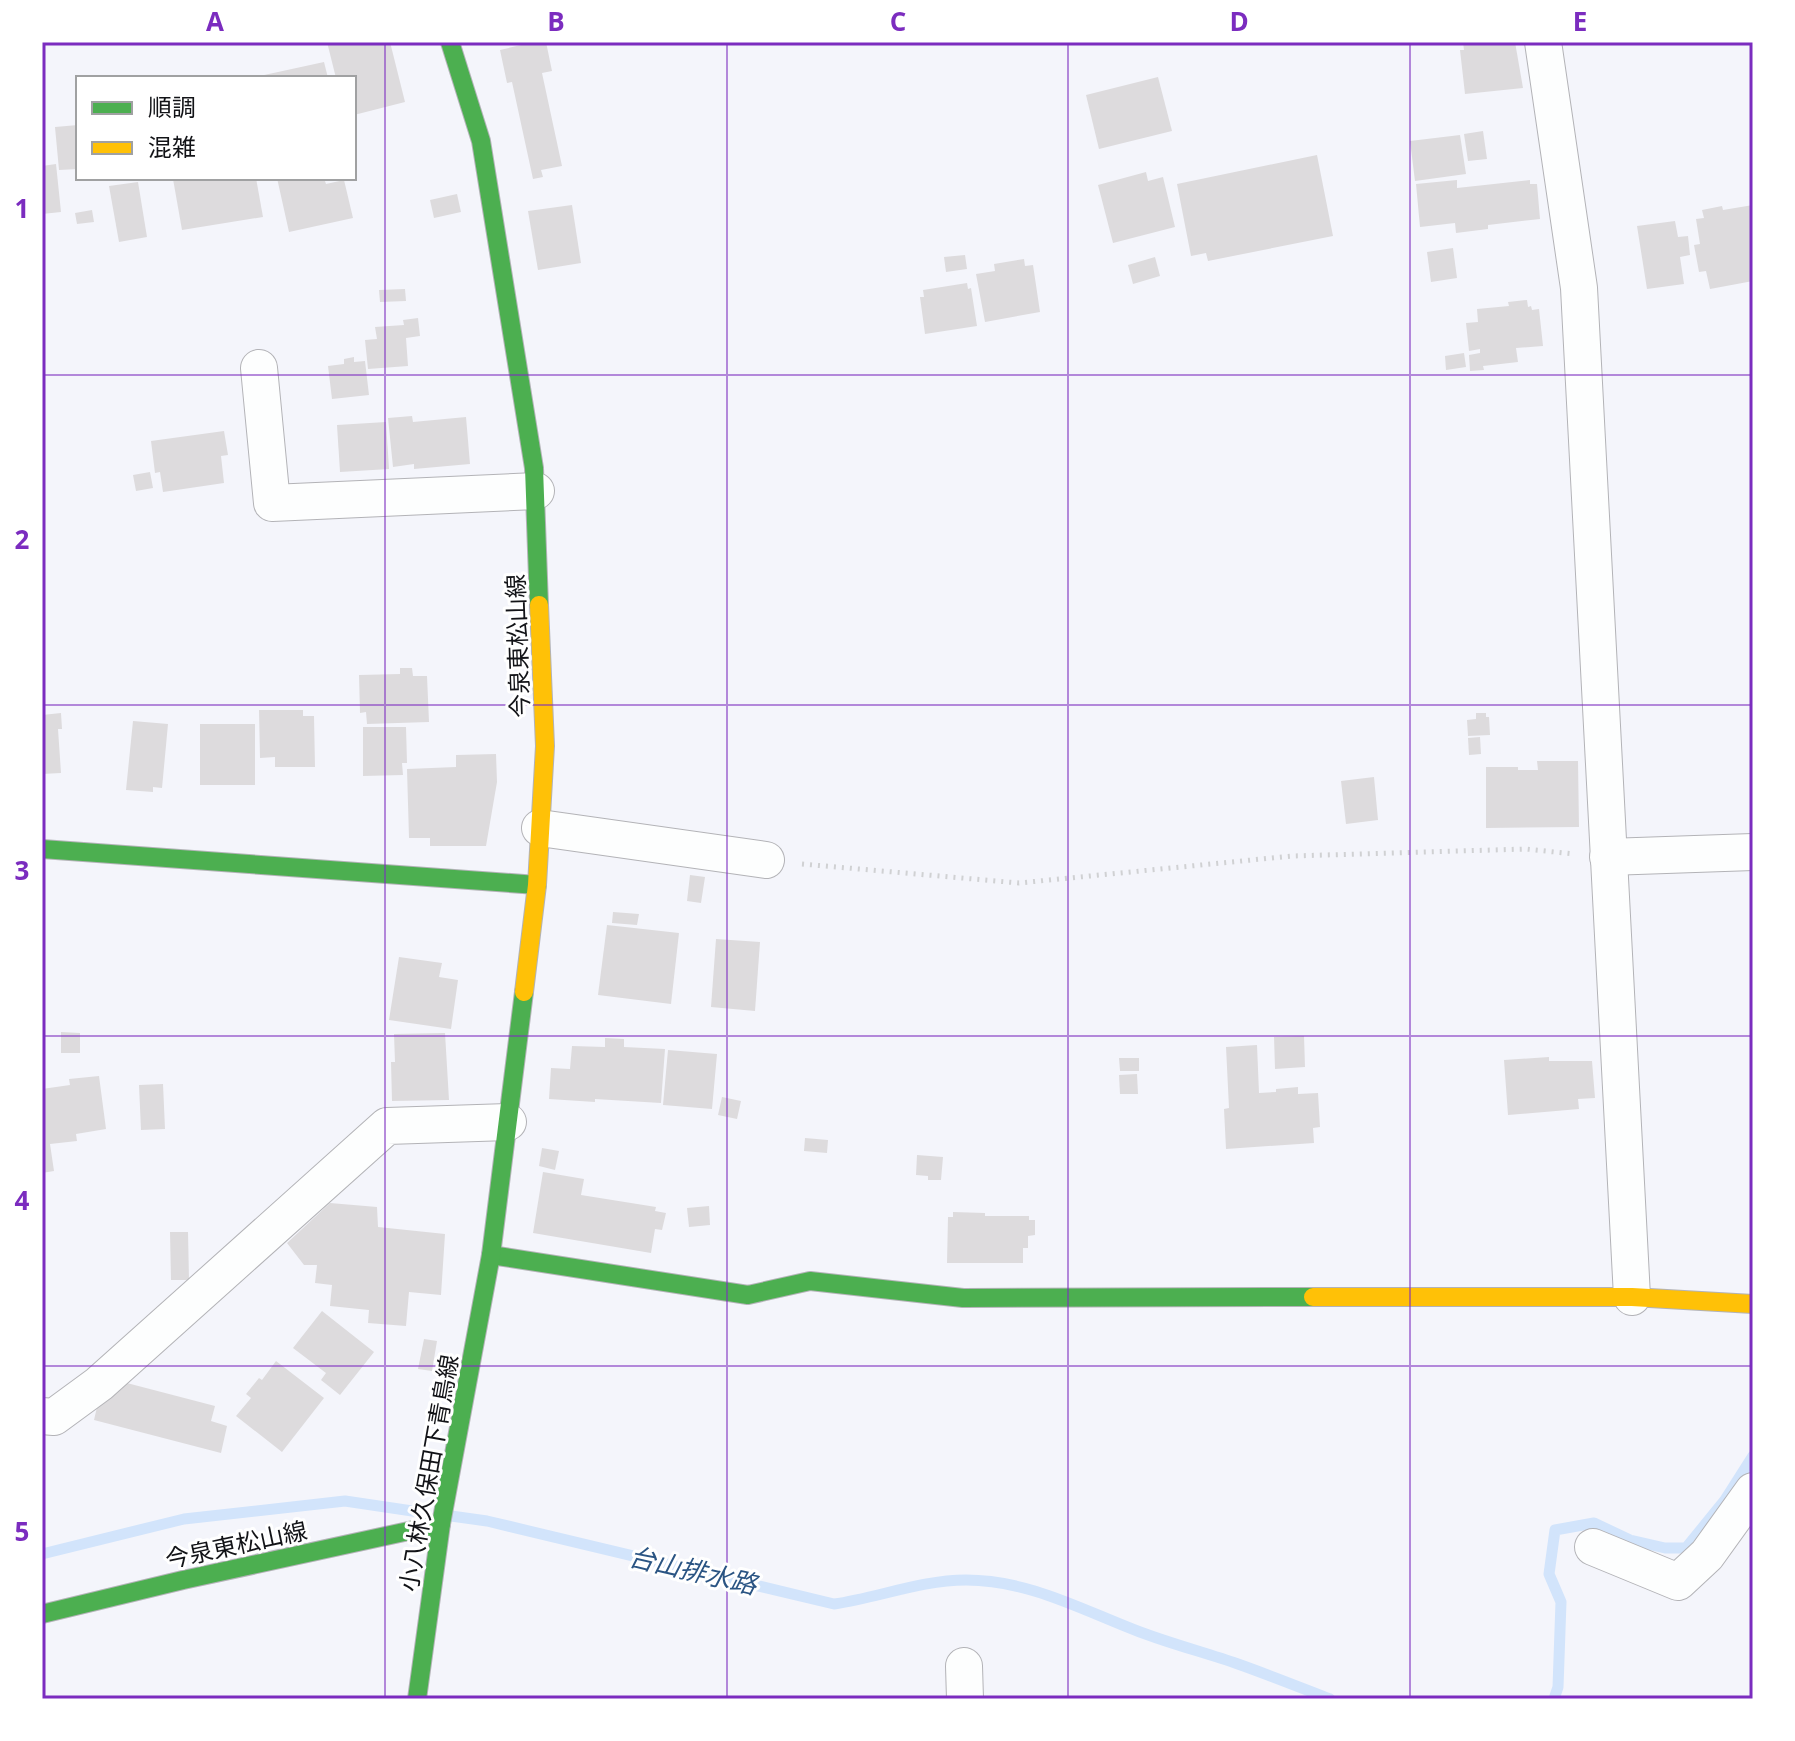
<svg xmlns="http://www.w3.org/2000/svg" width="1795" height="1741" font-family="'Open Sans','Noto Sans JP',sans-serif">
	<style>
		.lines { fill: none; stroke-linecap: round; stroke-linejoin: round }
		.stream { stroke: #d2e4fb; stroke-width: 11 }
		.building { fill: #dddbdd }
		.street-casing { stroke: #b3b3b7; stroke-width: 38 }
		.fast-casing { stroke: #b3b3b7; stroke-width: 20 }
		.slow-casing { stroke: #b3b3b7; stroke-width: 20 }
		.path { stroke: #d0d1d3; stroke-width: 5; stroke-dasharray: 2 6; stroke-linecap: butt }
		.street { stroke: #fdfefe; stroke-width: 36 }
		.fast { stroke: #4caf50; stroke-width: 18 }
		.slow { stroke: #ffc107; stroke-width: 18 }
		.grid { fill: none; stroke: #7b2cbf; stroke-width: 2; stroke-opacity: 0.55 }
		.labels { text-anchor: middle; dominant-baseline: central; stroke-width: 6; stroke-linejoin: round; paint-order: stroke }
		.street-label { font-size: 24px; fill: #121317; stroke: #fff }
		.water-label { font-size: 26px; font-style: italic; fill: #2a5483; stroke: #fff }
		.neatline { fill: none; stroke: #7b2cbf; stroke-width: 3 }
		.grid-label { font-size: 26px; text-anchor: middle; font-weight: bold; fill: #7b2cbf }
	</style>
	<rect width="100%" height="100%" fill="#f4f5fb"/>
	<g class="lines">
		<g class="stream">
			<path d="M451 1516 487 1521 834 1604C877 1598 921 1580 966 1580 1029 1580 1082 1610 1140 1632 1172 1644 1206 1653 1238 1664 1269 1675 1299 1687 1330 1699"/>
			<path d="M42 1554 184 1519 345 1501 419 1512"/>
			<path d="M1554 1699 1558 1687 1561 1602 1549 1574 1555 1530 1594 1523 1630 1540 1665 1548H1686L1725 1500 1753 1456"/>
		</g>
	</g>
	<g class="building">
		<path d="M327 42H390L405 102 354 115V78H336Z"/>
		<path d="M534 42H546L552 71 542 73 562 166 541 170 543 177 533 179 512 82 507 83 500 50Z"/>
		<path d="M1463 42H1515L1523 88 1465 94 1460 50H1464Z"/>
		<path d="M324 62 328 78H255V77Z"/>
		<path d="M1158 77 1172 131 1099 149 1086 95Z"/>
		<path d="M78 125V169L59 170 55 127Z"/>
		<path d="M1483 131 1487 159 1468 161 1464 134Z"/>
		<path d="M1460 135 1466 174 1415 181 1410 141Z"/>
		<path d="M1317 155 1333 236 1208 261 1206 253 1191 256 1177 184Z"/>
		<path d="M56 164 61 212 42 214V166Z"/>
		<path d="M1146 172 1148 181 1163 177 1175 227 1113 243 1098 185Z"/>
		<path d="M181 178H256L263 217 182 230 173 179Z"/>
		<path d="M277 178H324L326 184 344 180 353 218 289 232Z"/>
		<path d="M1457 180V188L1530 180V184H1537L1540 219 1488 225V229L1456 233 1455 223 1420 227 1416 184Z"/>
		<path d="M138 182 147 237 119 242 109 186Z"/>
		<path d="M457 194 461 212 434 218 430 200Z"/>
		<path d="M572 205 581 263 538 270 528 211Z"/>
		<path d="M1753 205V281L1710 289 1706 271 1699 272 1694 245 1700 244 1696 219 1704 218 1702 210 1722 206 1723 210Z"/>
		<path d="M92 210 94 222 77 224 75 213Z"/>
		<path d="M1675 221 1678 237 1688 236 1690 255 1680 257 1684 284 1647 289 1637 226Z"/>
		<path d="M1453 248 1457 278 1431 282 1427 252Z"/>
		<path d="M965 255 967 269 946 272 944 257Z"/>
		<path d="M1155 257 1160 276 1133 284 1128 265Z"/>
		<path d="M1024 259 1025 266 1033 265 1040 312 985 322 976 274 995 271 994 264Z"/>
		<path d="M967 283 968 289 971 288 977 326 925 334 920 297H924L923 290Z"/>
		<path d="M405 289 406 301 380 302 379 290Z"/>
		<path d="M1527 300 1528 307 1531 306 1532 310 1539 309 1543 346 1516 348 1518 362 1483 366 1484 370 1470 371 1469 355 1480 353V349L1469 351 1466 323 1478 322 1477 309 1509 306 1508 302Z"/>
		<path d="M418 318 420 336 406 338 408 366 368 369 365 340 377 339 375 327 404 325 403 320Z"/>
		<path d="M1464 353 1466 367 1446 370 1445 356Z"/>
		<path d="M354 357V362L365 361 369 395 332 399 328 366 344 364V359Z"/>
		<path d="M412 416 413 422 466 417 470 464 414 469V464L393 467 388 418Z"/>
		<path d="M386 422 389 469 340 472 337 425Z"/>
		<path d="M224 431 228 455 221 456 224 483 163 492 160 472 155 473 151 441Z"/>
		<path d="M150 472 153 488 136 491 133 475Z"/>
		<path d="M400 668H412L413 676H427L429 722 367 724 366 712 360 713 359 675 400 674Z"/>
		<path d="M259 710H303V716H314L315 767H275V757L260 758Z"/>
		<path d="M61 713 62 729H58L61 773 42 774V715Z"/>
		<path d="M1476 713H1486V717H1489L1490 735 1468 736 1467 720 1476 719Z"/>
		<path d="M133 721 168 724 162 788 153 787V792L126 790Z"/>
		<rect x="200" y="724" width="55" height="61"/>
		<path d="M363 727H406L407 763H402L403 775 363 776Z"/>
		<path d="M1480 737 1481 754 1469 755 1468 738Z"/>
		<path d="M496 754 497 782 486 846H430V838H409L407 769 456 767V755Z"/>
		<path d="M1537 761H1578L1579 827 1486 828V767H1518V770H1538Z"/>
		<path d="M1374 777 1378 820 1346 824 1341 781Z"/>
		<path d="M690 875 705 877 701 903 687 901Z"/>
		<path d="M613 912 639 914 637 925 612 923Z"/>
		<path d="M607 925 679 933 671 1004 598 995Z"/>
		<path d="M716 939 760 942 755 1011 711 1007Z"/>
		<path d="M399 957 442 963 439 977 458 980 451 1029 389 1020Z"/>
		<path d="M61 1032 80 1033V1053H61Z"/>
		<path d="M445 1033 449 1100 392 1101 391 1062H395L394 1034Z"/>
		<path d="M1304 1036 1305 1067 1275 1069 1274 1037Z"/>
		<path d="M605 1038 624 1039V1047L665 1049 661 1103 595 1099V1102L549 1099 551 1068 570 1069 572 1046 605 1047Z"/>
		<path d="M1257 1045 1259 1093 1276 1092V1089L1298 1087V1094L1318 1093 1320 1127 1313 1128 1314 1143 1226 1149 1224 1109 1229 1108 1226 1047Z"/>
		<path d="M668 1050 717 1054 712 1109 663 1105Z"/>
		<path d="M1549 1057V1061H1592L1595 1098 1578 1099 1579 1109 1508 1115 1504 1060Z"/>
		<path d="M1119 1058H1139V1071H1120Z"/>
		<path d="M1137 1074 1138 1094H1120L1119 1075Z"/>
		<path d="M99 1076 106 1129 76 1134 77 1141 50 1144 54 1171 42 1173V1089L70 1085 69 1079Z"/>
		<path d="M163 1084 165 1129 141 1130 139 1085Z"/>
		<path d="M722 1097 741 1101 737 1119 718 1115Z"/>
		<path d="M805 1138 828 1140 827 1153 804 1151Z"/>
		<path d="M542 1148 559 1151 555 1170 539 1166Z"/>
		<path d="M917 1155 943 1157 941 1180H928V1176L916 1175Z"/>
		<path d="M543 1172 584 1179 581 1195 656 1207 655 1211 666 1213 662 1230 655 1229 651 1253 533 1233Z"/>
		<path d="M330 1203 377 1207 378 1227 445 1234 441 1295 409 1292 406 1326 368 1323 369 1310 330 1306 332 1285 315 1283 317 1265H304L287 1243Z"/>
		<path d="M709 1206 710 1225 689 1227 687 1208Z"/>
		<path d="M953 1212 985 1213V1216H1029V1220H1035V1235L1028 1236V1248H1023V1263H947L948 1217H953Z"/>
		<path d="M170 1232H188L189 1280H171Z"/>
		<path d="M322 1311 374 1352 340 1395 321 1380 326 1373 293 1348Z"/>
		<path d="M424 1339 437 1341 432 1371 418 1369Z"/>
		<path d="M276 1361 324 1398 282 1452 236 1416 251 1398 246 1394 259 1378 262 1380Z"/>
		<path d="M123 1382 215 1406 211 1421 227 1426 221 1453 94 1420 98 1403Z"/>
	</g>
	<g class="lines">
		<g class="street-casing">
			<g id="street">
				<path d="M1543 42 1579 288 1632 1297"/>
				<path d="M259 368 272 503 536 491"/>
				<path d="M540 828 766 860"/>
				<path d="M1608 857 1753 852"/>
				<path d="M42 1416 54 1417 99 1384 387 1126 508 1122"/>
				<path d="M1593 1547 1678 1582 1707 1555 1753 1491"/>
				<path d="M964 1666 965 1699"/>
			</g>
		</g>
		<g class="fast-casing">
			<g id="fast">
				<path d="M450 42 481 141 534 468 539 605"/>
				<path d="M42 849 537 885"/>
				<path d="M491 1255 748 1295 810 1281 963 1298 1313 1297"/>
				<path d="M42 1614 183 1580 441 1524"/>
				<path d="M417 1699 441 1524 491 1255 524 992"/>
			</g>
		</g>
		<g class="slow-casing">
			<g id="slow">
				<path d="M524 992 537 885 545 746 539 605"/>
				<path d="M1313 1297H1632L1753 1304"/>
			</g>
		</g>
		<path class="path" d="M802 864 1019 883 1292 856 1526 849 1574 854"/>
		<use href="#street" class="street"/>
		<use href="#fast" class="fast"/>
		<use href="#slow" class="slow"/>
	</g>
	<path class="grid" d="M385 42V1699M727 42V1699M1068 42V1699M1410 42V1699M42 375H1753M42 705H1753M42 1036H1753M42 1366H1753"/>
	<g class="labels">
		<g class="street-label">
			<text transform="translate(517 646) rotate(-92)">今泉東松山線</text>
			<text transform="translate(428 1473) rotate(-80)">小八林久保田下青鳥線</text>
			<text transform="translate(236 1544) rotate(-12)">今泉東松山線</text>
		</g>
		<g class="water-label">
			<text transform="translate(693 1570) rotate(13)">台山排水路</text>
		</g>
	</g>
	<rect width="1795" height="1741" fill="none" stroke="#ffffff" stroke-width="88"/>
	<rect x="76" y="76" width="280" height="104" fill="#ffffff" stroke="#a0a1a2" stroke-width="2"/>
	<rect x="92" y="102" width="40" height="12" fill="#4caf50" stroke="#a0a1a2" stroke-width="2"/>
	<text x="148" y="116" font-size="24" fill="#121317">順調</text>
	<rect x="92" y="142" width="40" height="12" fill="#ffc107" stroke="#a0a1a2" stroke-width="2"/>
	<text x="148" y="156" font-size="24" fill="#121317">混雑</text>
	<rect x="44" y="44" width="1707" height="1653" class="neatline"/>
	<g class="grid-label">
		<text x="215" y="31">A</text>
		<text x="556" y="31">B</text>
		<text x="898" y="31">C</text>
		<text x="1239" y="31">D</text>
		<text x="1580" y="31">E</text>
		<text x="22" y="218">1</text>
		<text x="22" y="549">2</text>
		<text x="22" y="880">3</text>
		<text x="22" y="1210">4</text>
		<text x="22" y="1541">5</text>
	</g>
</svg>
